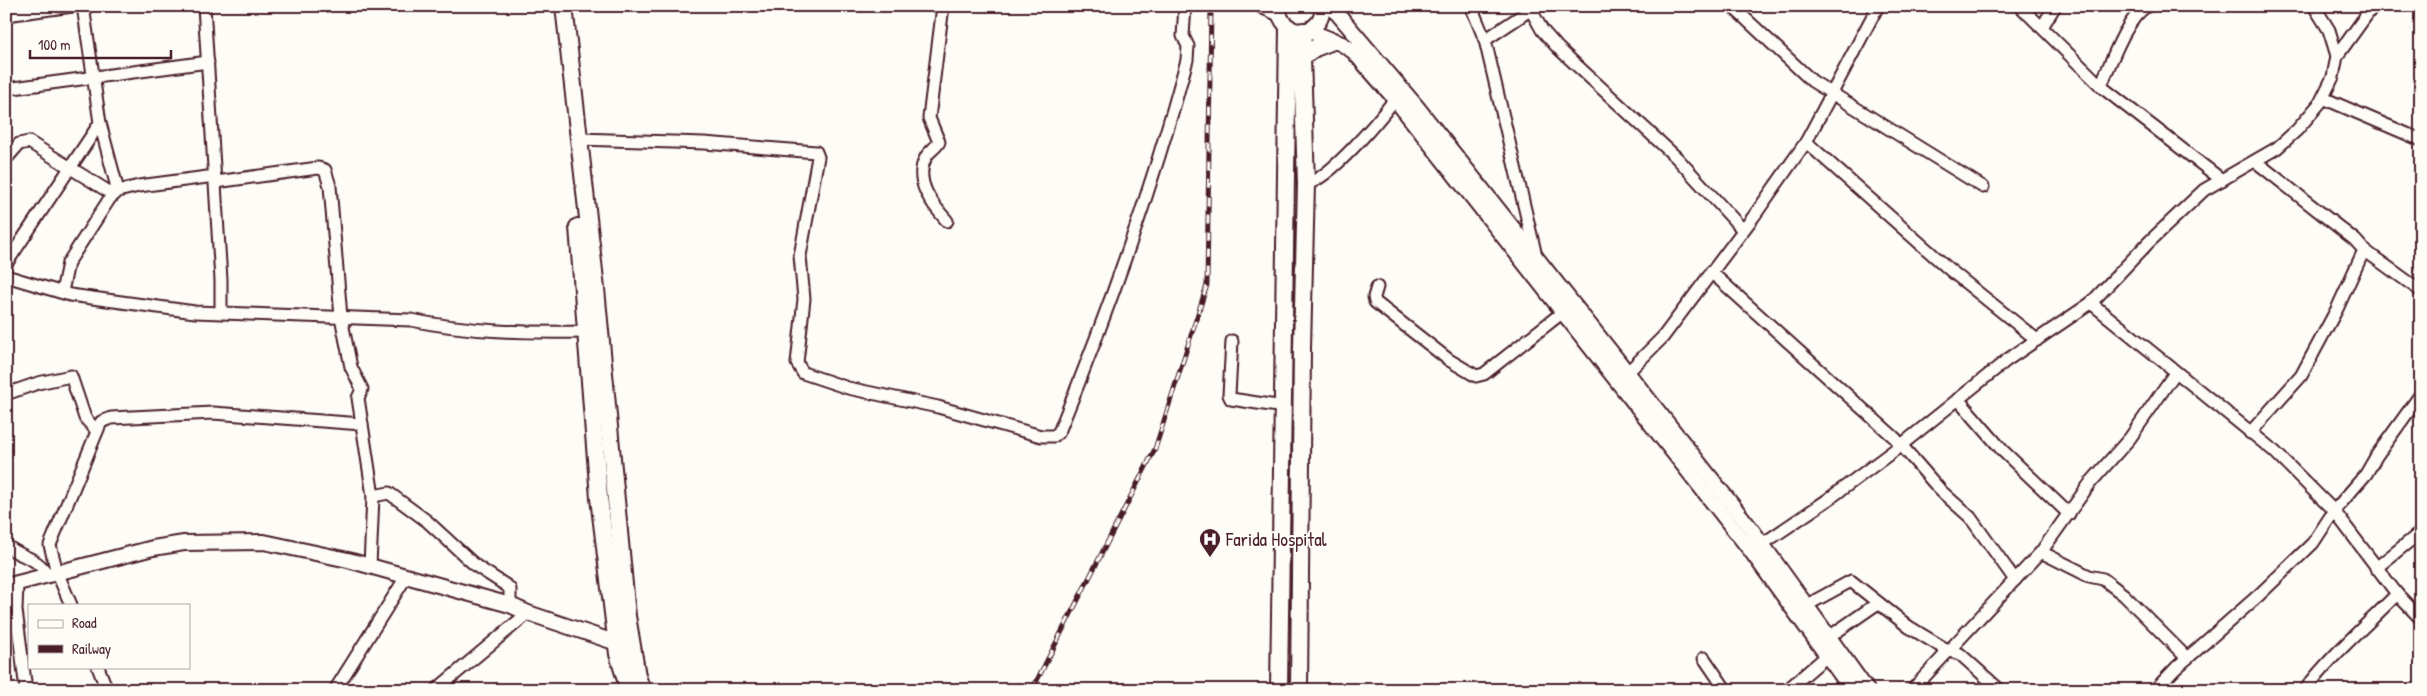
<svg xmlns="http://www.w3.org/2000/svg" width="2427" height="696" font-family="'Patrick Hand',sans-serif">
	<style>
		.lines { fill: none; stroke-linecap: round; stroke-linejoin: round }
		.minor-casing { stroke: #4a1f2b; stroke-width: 15 }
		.tertiary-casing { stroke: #4a1f2b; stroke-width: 18 }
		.secondary-casing { stroke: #4a1f2b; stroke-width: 20 }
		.minor { stroke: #fdfcf7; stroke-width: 11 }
		.tertiary { stroke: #fdfcf7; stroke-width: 14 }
		.secondary { stroke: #fdfcf7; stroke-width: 16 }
		.rail-casing { stroke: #4a1f2b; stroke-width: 5 }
		.rail { stroke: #fdfcf7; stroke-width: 3; stroke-dasharray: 9; stroke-linecap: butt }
		.labels { text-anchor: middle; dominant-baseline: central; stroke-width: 4; stroke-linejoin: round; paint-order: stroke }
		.poi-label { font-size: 19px; fill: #4a1f2b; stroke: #fdfcf7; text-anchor: start }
	</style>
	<rect width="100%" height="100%" fill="#fdfcf7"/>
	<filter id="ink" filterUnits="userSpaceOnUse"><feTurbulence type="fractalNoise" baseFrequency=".02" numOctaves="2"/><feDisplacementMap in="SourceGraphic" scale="10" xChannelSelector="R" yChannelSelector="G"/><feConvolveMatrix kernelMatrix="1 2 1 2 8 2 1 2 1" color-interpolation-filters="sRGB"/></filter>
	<g filter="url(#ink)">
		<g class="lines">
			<g class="minor-casing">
				<g id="minor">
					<path d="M83 6 100 123 118 191"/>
					<path d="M204 6 221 280V312"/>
					<path d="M943 6 929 118 939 142C936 148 929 151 926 157 913 181 932 204 947 221"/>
					<path d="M1471 6 1485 40 1536 256"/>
					<path d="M1732 6 1812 81 1983 187"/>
					<path d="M2020 6 2103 88 2222 180"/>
					<path d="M2314 6 2329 30 2337 56"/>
					<path d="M1531 10 1542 30 1558 48 1677 158 1743 230"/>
					<path d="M6 15 73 6"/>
					<path d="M2042 27 2055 6"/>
					<path d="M1485 40 1536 6"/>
					<path d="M2101 85C2111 63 2126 18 2147 6"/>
					<path d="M6 89 208 62"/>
					<path d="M2323 98 2421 140"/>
					<path d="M579 139 704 143 816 152 818 157 800 256 804 299 797 363 803 373 848 388 938 407 1041 436H1054L1059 432C1109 310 1153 186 1187 60L1188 46 1183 36 1185 6"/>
					<path d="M1806 142 1950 270 2037 340"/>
					<path d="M6 159 19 144 29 142 114 195"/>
					<path d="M2255 161 2355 240 2364 250 2421 291"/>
					<path d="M216 182 318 168 325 170 330 186 341 317 351 367 362 389 358 398 373 496 370 566"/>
					<path d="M1306 184C1330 179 1379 120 1395 99"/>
					<path d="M6 264 100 123"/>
					<path d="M1711 272 1895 438 1941 491 1970 517 2015 580"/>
					<path d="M6 276 70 295 195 312 411 320C468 332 527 333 586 332"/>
					<path d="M1377 287 1374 297 1375 302 1449 360 1476 376 1484 374 1563 312"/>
					<path d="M62 292 68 263 110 198 118 191 139 186 215 176"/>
					<path d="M2091 303 2274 451 2334 511 2397 594 2421 619"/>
					<path d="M1232 341 1229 395 1231 399 1284 407"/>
					<path d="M1627 373 1663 337 1754 216 1806 142 1878 6"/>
					<path d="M6 394 38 383 71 376 85 418 97 431"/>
					<path d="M1958 399 2003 451 2069 514"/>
					<path d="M2250 433 2301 376 2337 309 2364 250"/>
					<path d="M373 496 389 493 427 521 476 566 507 586 510 589V605"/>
					<path d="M6 545C22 559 35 555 48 575"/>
					<path d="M1755 549 1826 501 1900 446 2007 360 2091 303 2149 242 2204 190 2277 148 2297 130 2320 103 2333 77 2337 56 2373 6"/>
					<path d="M2041 552 2089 576 2103 579 2124 595 2187 658"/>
					<path d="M2376 568 2421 532"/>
					<path d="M17 583 16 610 26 690"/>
					<path d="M71 605 57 572 50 545 101 422 111 418 213 413 362 424"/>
					<path d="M1807 605 1851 581 1909 627 1947 650 1960 654 2000 690"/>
					<path d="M1829 637 1878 603"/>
					<path d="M1704 658 1726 690"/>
					<path d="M98 667 107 690"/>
					<path d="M335 690 406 577"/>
					<path d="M436 690 528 613"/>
					<path d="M1787 690 1828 655"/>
					<path d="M1912 690 2041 552 2091 482 2130 438 2175 373"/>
					<path d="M2155 690 2176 668 2259 595 2313 543 2334 511 2366 474 2377 455 2421 394"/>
					<path d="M2305 690C2332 654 2366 626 2397 594"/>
				</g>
			</g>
			<g class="tertiary-casing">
				<g id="tertiary">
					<path d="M1262 6 1278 13"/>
					<path d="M1279 6C1278 41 1326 37 1322 6"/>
					<path d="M1329 6 1337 13 1417 107 1752 530 1867 690"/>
					<path d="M1307 30 1342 44 1353 51 1395 99 1751 551 1852 690"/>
					<path d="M6 586 153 548 184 543 264 542 348 560 510 605 528 613 617 643"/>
				</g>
			</g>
			<g class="secondary-casing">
				<g id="secondary">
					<path d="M564 6 596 289 627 616 637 676 642 690"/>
					<path d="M1302 57 1315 48 1333 41"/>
					<path d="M578 227 599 498 618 654 629 690"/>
					<path d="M1279 690 1288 27"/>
					<path d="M1299 690 1302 348 1306 184 1302 57 1303 31"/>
				</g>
			</g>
			<use href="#minor" class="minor"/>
			<use href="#tertiary" class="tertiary"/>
			<use href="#secondary" class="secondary"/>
			<g class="rail-casing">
				<path id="rail" d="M1032 690 1155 449 1207 285 1211 6"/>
			</g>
			<use href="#rail" class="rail"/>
		</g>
	</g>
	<defs>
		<g id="hospital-pin" transform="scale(1.125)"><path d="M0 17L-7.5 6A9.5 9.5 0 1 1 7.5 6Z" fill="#4a1f2b" stroke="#fdfcf7"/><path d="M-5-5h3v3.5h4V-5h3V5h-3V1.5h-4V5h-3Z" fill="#fff"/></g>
	</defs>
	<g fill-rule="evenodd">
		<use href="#hospital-pin" x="1210" y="539"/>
	</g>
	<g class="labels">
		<g class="poi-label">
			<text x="1226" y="539">Farida Hospital</text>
		</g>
	</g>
	<rect width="2427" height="696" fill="none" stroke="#fdfcf7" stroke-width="25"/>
	<rect x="12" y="12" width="2402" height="671" fill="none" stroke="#4a1f2b" stroke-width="2" filter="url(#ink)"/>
	<rect x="28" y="604" width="162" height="65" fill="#fdfcf7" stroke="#b5a4a5"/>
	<rect x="38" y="620" width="25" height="8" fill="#fdfcf7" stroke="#b5a4a5"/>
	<text x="72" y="628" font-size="15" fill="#4a1f2b">Road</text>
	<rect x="38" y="645" width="25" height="8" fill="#4a1f2b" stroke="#b5a4a5"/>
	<text x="72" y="654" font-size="15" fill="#4a1f2b">Railway</text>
	<path d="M30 50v8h141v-8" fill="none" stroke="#4a1f2b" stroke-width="2.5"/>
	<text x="38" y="50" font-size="15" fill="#4a1f2b" stroke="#fdfcf7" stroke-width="4" paint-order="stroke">100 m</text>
</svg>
